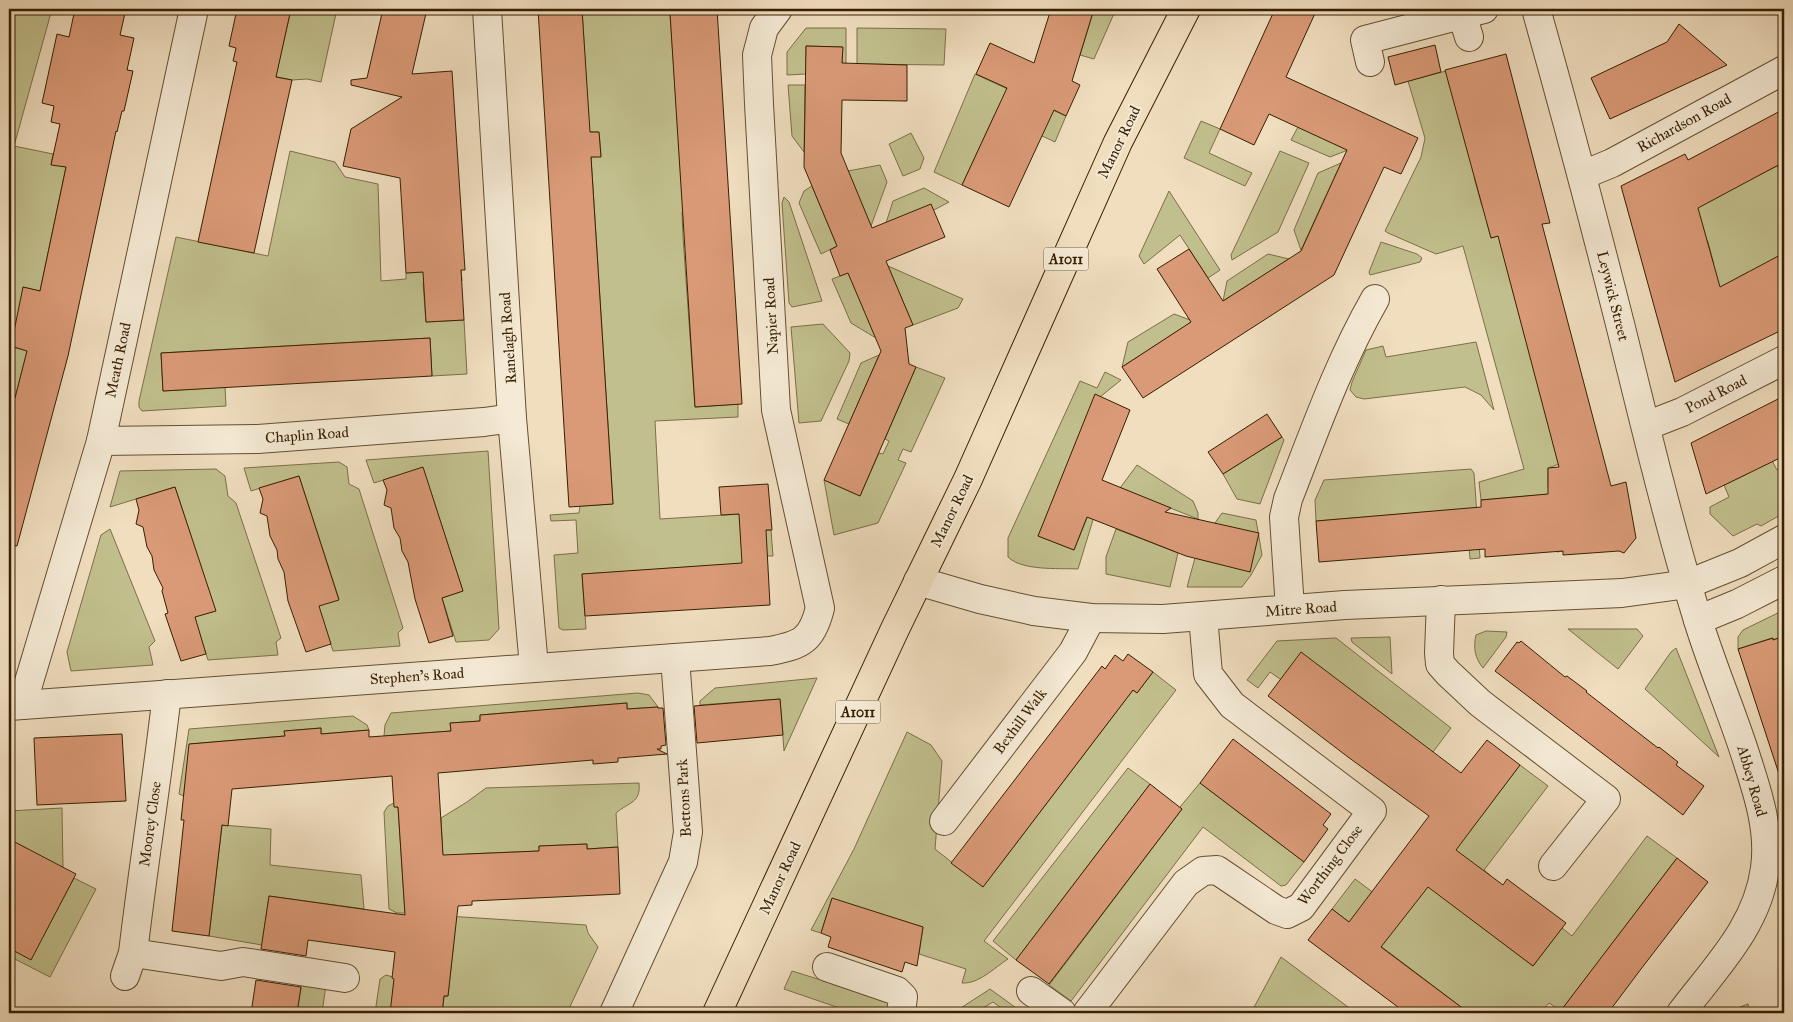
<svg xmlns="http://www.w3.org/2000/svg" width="1793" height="1022" font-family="'IM FELL Great Primer',serif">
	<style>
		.green { fill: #c1bf8d; stroke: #7c6f47 }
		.building { fill: #da9a77; stroke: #371f01 }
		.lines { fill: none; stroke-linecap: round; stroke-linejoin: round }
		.minor-casing { stroke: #654f30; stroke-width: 30 }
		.major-casing { stroke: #371f01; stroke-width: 30 }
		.minor { stroke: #f5ead5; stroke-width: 28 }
		.major { stroke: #f0debf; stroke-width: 28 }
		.labels { text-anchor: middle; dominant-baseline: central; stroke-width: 4; stroke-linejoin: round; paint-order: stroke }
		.shield { fill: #f5ead5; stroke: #705c41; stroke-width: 1 }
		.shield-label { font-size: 14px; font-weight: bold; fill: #371f01 }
		.street-label { font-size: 15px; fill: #371f01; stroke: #f5ead5 }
	</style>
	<rect width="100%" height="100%" fill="#f0debf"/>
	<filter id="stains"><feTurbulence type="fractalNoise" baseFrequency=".004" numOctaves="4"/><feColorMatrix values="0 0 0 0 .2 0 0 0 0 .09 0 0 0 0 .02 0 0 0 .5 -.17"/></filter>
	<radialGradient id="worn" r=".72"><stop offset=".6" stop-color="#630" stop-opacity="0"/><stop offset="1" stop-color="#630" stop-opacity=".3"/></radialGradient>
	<g class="green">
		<path d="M11 9H52L14 146 53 154 51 164 66 167 40 291 23 287 30 341 9 336V18Z"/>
		<path d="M291 9H337L321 82 307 79 292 80 249 71H277Z"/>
		<path d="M582 9H714L670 13 683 204 729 209 682 212 683 237 695 407 738 404V417L655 421 660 519 741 514 742 532 771 530 773 556H767L743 565 582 574 586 629 563 630 559 628 554 555 578 553 576 520 551 521 550 515 579 513 580 506 613 504 591 157 601 156 599 132H589Z"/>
		<path d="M1094 9H1116L1094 59 1080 55Z"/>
		<path d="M806 28H846V74H842V47L806 46V74L787 75V52Z"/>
		<path d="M857 28 946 29 944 65 857 64Z"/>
		<path d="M1446 71 1493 171 1474 177 1482 206 1507 218 1487 223 1491 238 1542 224 1559 464 1548 468V487L1559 486 1563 551 1557 552 1552 494 1481 500 1479 482 1524 469 1463 246 1436 254 1388 233 1385 231 1421 157 1425 138 1408 81Z"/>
		<path d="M975 74 1066 116 1055 142 995 114 962 185 934 172Z"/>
		<path d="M788 85H805L804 152 792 136Z"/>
		<path d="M1201 121 1220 129 1209 153 1252 173 1245 186 1184 158Z"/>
		<path d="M1298 127 1348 150 1330 157 1291 140Z"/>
		<path d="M911 133 924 158 920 169 903 176 889 144Z"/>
		<path d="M290 151 335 162 345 177 378 184 381 281 406 279V273L461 270 462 281 423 283 426 322 464 320 467 374 432 376 430 338 161 353 163 391 225 387 226 406 142 411 139 407V401L176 237 268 256Z"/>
		<path d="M1280 151 1309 163 1278 232 1232 260 1231 255Z"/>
		<path d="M1341 163 1301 250 1294 230 1318 173Z"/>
		<path d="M880 165 887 182 871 226 848 171Z"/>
		<path d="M1777 166 1784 179V265L1779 256 1753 281 1748 272 1730 282 1719 339 1713 261 1708 242 1689 210Z"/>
		<path d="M812 186 837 246 821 254 799 203 804 191Z"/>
		<path d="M924 188 949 202 934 210 886 223 893 201Z"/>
		<path d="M1169 191 1220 270 1208 278 1180 235 1144 264 1139 256Z"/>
		<path d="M784 197 789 202 822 301 792 307 789 303 782 203Z"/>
		<path d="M1381 242 1417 254 1422 258 1420 262 1370 275 1369 272Z"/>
		<path d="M1268 254 1289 259 1223 301 1227 281Z"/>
		<path d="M888 266 963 299 958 308 913 325Z"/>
		<path d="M848 273 876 338 851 323 832 279Z"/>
		<path d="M1174 314 1193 321 1122 367 1128 342Z"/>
		<path d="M823 324 850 353 849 361 821 421 799 423 791 327Z"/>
		<path d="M1476 342 1494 410 1481 395 1465 387 1364 399 1356 397 1350 390 1352 382 1366 350 1383 346 1386 357Z"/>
		<path d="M9 346 27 351 15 398 9 396Z"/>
		<path d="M879 355 849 424 837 419 861 363Z"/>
		<path d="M916 367 945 378 911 452 903 449 898 460 906 463 878 523 834 535 824 480 860 496 879 453 883 454 889 441 885 439Z"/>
		<path d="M1105 372 1121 380 1100 397 1038 536 1074 550 1091 508 1096 510 1078 569C1058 568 1022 571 1008 557V538L1080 381 1097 388Z"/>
		<path d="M1282 437 1284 440 1260 504 1237 499 1223 474Z"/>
		<path d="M488 451 499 629 489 640 456 642 442 598 463 591 423 468 374 483 366 460Z"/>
		<path d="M1770 457 1777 470 1784 466V513L1761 526 1757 524 1733 536 1710 514V507L1729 497 1724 485 1745 475Z"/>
		<path d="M339 462 347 467 349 484 359 489 403 628 398 633 400 646 333 651 318 606 339 599 299 476 251 491 244 468Z"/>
		<path d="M1137 465 1193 501 1198 513V519L1120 488Z"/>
		<path d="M216 469 225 476 228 496 236 503 281 638 276 642 278 655 208 660 194 617 215 611 175 487 110 507 120 471Z"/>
		<path d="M1471 469 1474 473 1480 558 1470 559 1466 509 1316 521 1315 500 1324 480Z"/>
		<path d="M1222 513 1256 520 1262 555 1251 575 1242 587H1187L1195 558 1250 571 1215 523Z"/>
		<path d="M110 529 155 641 149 647 153 665 71 671 67 652 101 535Z"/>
		<path d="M1116 529 1178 553 1170 587 1106 574V557Z"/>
		<path d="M1784 610V645L1781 637 1773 640 1772 638 1738 649V637L1743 630Z"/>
		<path d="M1568 629H1637L1643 636 1618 669Z"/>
		<path d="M1486 631 1507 632 1506 637 1483 668C1475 658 1473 648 1476 635Z"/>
		<path d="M1390 637 1392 674 1352 642 1351 638Z"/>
		<path d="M1336 638 1451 728 1433 752 1280 679 1270 672 1258 688 1247 680 1277 641Z"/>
		<path d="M1676 648 1719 757 1645 689 1671 652Z"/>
		<path d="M1153 672 1176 690 984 941 1008 959C994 968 979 984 962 983L966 969 919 954 923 927 832 899 821 933 811 930 854 849 907 732 931 745 942 761 935 849 983 887 1133 690 1137 693Z"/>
		<path d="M817 678 784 751 780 699 700 705V701L715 688Z"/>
		<path d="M638 693 649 695 658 707 627 709V703L576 707 530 717 529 711 480 715V721L450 723 451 731 384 736 385 725 391 713Z"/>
		<path d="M353 716 367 725 369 730 321 734V728L284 731 285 736 190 744 184 796 179 794 189 729Z"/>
		<path d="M1520 765 1548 786 1484 870 1491 876 1463 913 1533 966 1562 928 1572 936 1647 836 1677 858 1561 1011 1549 1003 1540 1013H1469L1332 909 1355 879 1405 916Z"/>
		<path d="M1128 768 1150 784 1016 960 993 941Z"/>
		<path d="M639 783C641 803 629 802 616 813L618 847 587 849V844L539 846V851L467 854 443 860 441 818 467 802 486 788Z"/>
		<path d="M1200 783 1304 862 1286 885 1281 886 1203 827 1071 1001 1049 985 1182 809 1180 807Z"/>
		<path d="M394 803 395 807H398L405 913H397L389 909 384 812 388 806Z"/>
		<path d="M62 808 63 868 9 839V811Z"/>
		<path d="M222 825 271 829 270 865 361 875 364 909 269 896 262 945 209 936Z"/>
		<path d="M74 878 96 889 50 977 9 956V948L31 959Z"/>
		<path d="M447 916 586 925 588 933 598 947 567 1013H442L444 996H448L453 949Z"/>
		<path d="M1281 957 1356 1013H1251Z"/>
		<path d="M792 971 882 999 890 1005 889 1013H854L784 989Z"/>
		<path d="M386 975 399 979 390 1013H375L380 979Z"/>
		<path d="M302 981 326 985 322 1013H297Z"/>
		<path d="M990 989 1023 1013H1008L993 1002 975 1013H953Z"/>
		<path d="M1748 1004 1750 1013H1734L1732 1010Z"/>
	</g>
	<g class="building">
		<path d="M75 9H126L120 35 134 38 127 70 133 71 124 111H122L117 132 116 131 68 356 17 546 9 545V396L15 398 27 351 11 346 23 287 40 291 66 167 51 165 60 124 51 122 54 106 42 103 57 34 69 37Z"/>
		<path d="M237 9H291L276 77 292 80 254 253 198 242 237 62 233 61 236 48 229 46Z"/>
		<path d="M383 9H427L412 74 452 71 465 270H461L464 320 426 322 423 272 406 273 400 178 343 166 351 129 402 97 351 85V80L367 78Z"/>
		<path d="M538 9H582L590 132H599L601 157H591L613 504 569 507Z"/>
		<path d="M717 9 742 404 695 407 670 13Z"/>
		<path d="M1051 9H1094L1072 81 1080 85 1066 116 1054 110 1009 207 962 185 1007 88 976 74 990 43 1034 63Z"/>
		<path d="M1275 9H1317L1286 77 1418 138 1401 174 1384 167 1334 275 1143 398 1122 367 1191 322 1157 269 1189 249 1223 301 1301 251 1347 150 1269 114 1254 145 1220 129Z"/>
		<path d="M1679 24 1727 65 1610 119 1591 78 1667 42Z"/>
		<path d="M1435 45 1441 72 1395 85 1388 57Z"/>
		<path d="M806 46 843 47 842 63 907 65V101L842 100 841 153 872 228 931 204 945 237 886 261 913 325 905 328 909 364 916 367 860 496 824 480 881 351 848 273 840 276 830 250 837 246 804 167Z"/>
		<path d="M1506 54 1550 223 1542 224 1611 486 1626 482 1636 538 1624 553 1619 551 1563 555V551L1485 557V549L1319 562 1316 521 1481 507V500L1548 494V468L1559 467 1498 236 1491 238 1445 70Z"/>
		<path d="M1784 109V162L1698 208 1720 287 1784 253V329L1675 382 1621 186 1685 154 1688 160Z"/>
		<path d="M430 338 432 376 163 391 161 353Z"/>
		<path d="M1095 394 1130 410 1102 480 1171 508 1165 512 1259 533 1250 572 1186 556 1087 517 1074 550 1038 536Z"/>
		<path d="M1784 396V456L1706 494 1691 443Z"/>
		<path d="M1267 414 1282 437 1223 474 1208 452Z"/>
		<path d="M423 467 463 591 442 598 453 636 429 643 415 599 408 562 402 551 400 538 394 528 391 508 384 505 387 490 383 480Z"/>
		<path d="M299 476 339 600 319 606 331 644 306 652 288 601 284 572 278 559 277 550 270 536 267 516 260 513 263 499 259 488Z"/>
		<path d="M768 484 772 530H766L770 605 585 616 582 574 742 563 739 514 721 515 719 487Z"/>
		<path d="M175 487 216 611 195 617 206 654 181 661 165 614 168 613 162 591 163 588 154 570 152 556 147 547 143 527 136 524 139 510 136 499Z"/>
		<path d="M1784 636V774H1779L1738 649 1773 638V640Z"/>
		<path d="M1521 641 1565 677 1567 676 1587 691 1586 692 1658 748 1659 747 1678 762 1676 765 1704 786 1683 815 1495 671 1517 642 1519 643Z"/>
		<path d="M1301 652 1461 773 1487 740 1520 765 1456 850 1503 885 1507 879 1566 923 1533 966 1428 887 1381 947 1469 1013H1406L1308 940 1332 909 1349 922 1429 816 1348 757 1268 696Z"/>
		<path d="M1128 654 1153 672 1137 693 1133 690 983 887 951 863 1102 666 1105 669 1115 655 1123 661Z"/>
		<path d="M780 699 783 735 697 743 694 706Z"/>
		<path d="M627 703V709L658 707V708H663L666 745 661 746V749H657L667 754 618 758V762L593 764V760L438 773 443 855 539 851V846L587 844V849L618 847 620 894 472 901V905L458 906 448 996H444L442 1013H390L394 979 392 978 395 952 308 940 306 956 261 949 269 896 405 915 398 807H394L392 776 232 789 228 826 222 825 209 936 172 931 184 820H181L189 744 285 736 284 731 321 728V734L369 730V737L451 731 450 723 480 721V715Z"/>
		<path d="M122 734 126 801 37 805 34 738Z"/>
		<path d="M1233 739 1331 814 1323 825 1328 829 1304 862 1200 783Z"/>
		<path d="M1150 784 1182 809 1049 984 1016 960Z"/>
		<path d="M9 839 76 874 31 960 9 948Z"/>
		<path d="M1677 858 1708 882 1641 969 1608 1013H1559Z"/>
		<path d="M832 898 923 927 917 966 905 962 902 972 828 947 831 937 821 933Z"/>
		<path d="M256 980 301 987 297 1013H251Z"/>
	</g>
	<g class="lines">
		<g class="minor-casing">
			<g id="minor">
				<path d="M487 9 512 418 534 667"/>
				<path d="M1536 9C1566 115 1594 221 1621 328 1645 425 1668 522 1697 617 1712 667 1733 714 1748 763 1759 797 1770 832 1765 868 1758 926 1714 969 1681 1013"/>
				<path d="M1462 14 1469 37"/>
				<path d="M1370 62 1365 40 1484 9"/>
				<path d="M1583 175 1612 163 1784 70"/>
				<path d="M1646 426 1682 412 1784 360"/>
				<path d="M101 441 258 439 484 422 512 418"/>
				<path d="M918 581 980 599 1034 611 1091 618 1163 619 1345 605 1622 593 1688 584 1740 563 1784 539"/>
				<path d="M1441 600 1439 653 1440 664 1448 673 1480 703 1606 799 1553 866"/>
				<path d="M1290 609 1284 517 1288 499C1315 430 1338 364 1375 299"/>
				<path d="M1698 620 1737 604 1784 580"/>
				<path d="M167 694C157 781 143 867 133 953L221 966 243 962 345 978"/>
				<path d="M22 705 101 441 194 9"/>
				<path d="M9 706 770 651C802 645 812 640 820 608L776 410 759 104 757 55 764 28 778 9"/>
				<path d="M944 821 1073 652 1091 618"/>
				<path d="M827 967 897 991 903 997 901 1013"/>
				<path d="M125 976 133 953"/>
				<path d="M1031 991 1062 1013"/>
				<path d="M614 1013 683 862 688 832 675 658"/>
				<path d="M1087 1013 1186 883 1203 871 1217 870 1276 910 1287 914 1301 907 1372 811 1232 705 1208 674 1203 616"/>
			</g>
		</g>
		<g class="major-casing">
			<path id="major" d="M717 1013 895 629 968 479 1118 142 1186 9"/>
		</g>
		<use href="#minor" class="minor"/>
		<use href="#major" class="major"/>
	</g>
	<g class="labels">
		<g class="shield">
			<rect x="1043.5" y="247.5" width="45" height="23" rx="4"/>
			<rect x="835.5" y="700.5" width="45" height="23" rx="4"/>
		</g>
		<g class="shield-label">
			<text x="1066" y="259">A1011</text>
			<text x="858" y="712">A1011</text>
		</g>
		<g class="street-label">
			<text transform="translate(1684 123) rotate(-29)">Richardson Road</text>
			<text transform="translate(1119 142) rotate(-64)">Manor Road</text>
			<text transform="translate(1613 296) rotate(76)">Leywick Street</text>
			<text transform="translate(771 316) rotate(-93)">Napier Road</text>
			<text transform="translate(508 338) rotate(-94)">Ranelagh Road</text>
			<text transform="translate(118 360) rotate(-78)">Meath Road</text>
			<text transform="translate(1716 394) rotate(-27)">Pond Road</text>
			<text transform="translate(307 435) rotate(-4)">Chaplin Road</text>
			<text transform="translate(952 511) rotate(-64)">Manor Road</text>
			<text transform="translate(1301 609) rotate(-4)">Mitre Road</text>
			<text transform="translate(417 676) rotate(-4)">Stephen's Road</text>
			<text transform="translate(1020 721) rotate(-53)">Bexhill Walk</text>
			<text transform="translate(1752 781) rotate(74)">Abbey Road</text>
			<text transform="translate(684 798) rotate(-93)">Bettons Park</text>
			<text transform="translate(150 824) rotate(-82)">Moorey Close</text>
			<text transform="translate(1330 865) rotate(-53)">Worthing Close</text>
			<text transform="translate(780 878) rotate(-65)">Manor Road</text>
		</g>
	</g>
	<rect width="1793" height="1022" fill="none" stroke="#f0debf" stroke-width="30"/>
	<rect x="10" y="10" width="1773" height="1002" fill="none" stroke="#371f01" stroke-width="2.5"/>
	<rect x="15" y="15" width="1763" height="992" fill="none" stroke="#371f01"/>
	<rect width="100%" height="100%" filter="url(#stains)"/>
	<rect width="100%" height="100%" fill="url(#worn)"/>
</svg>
